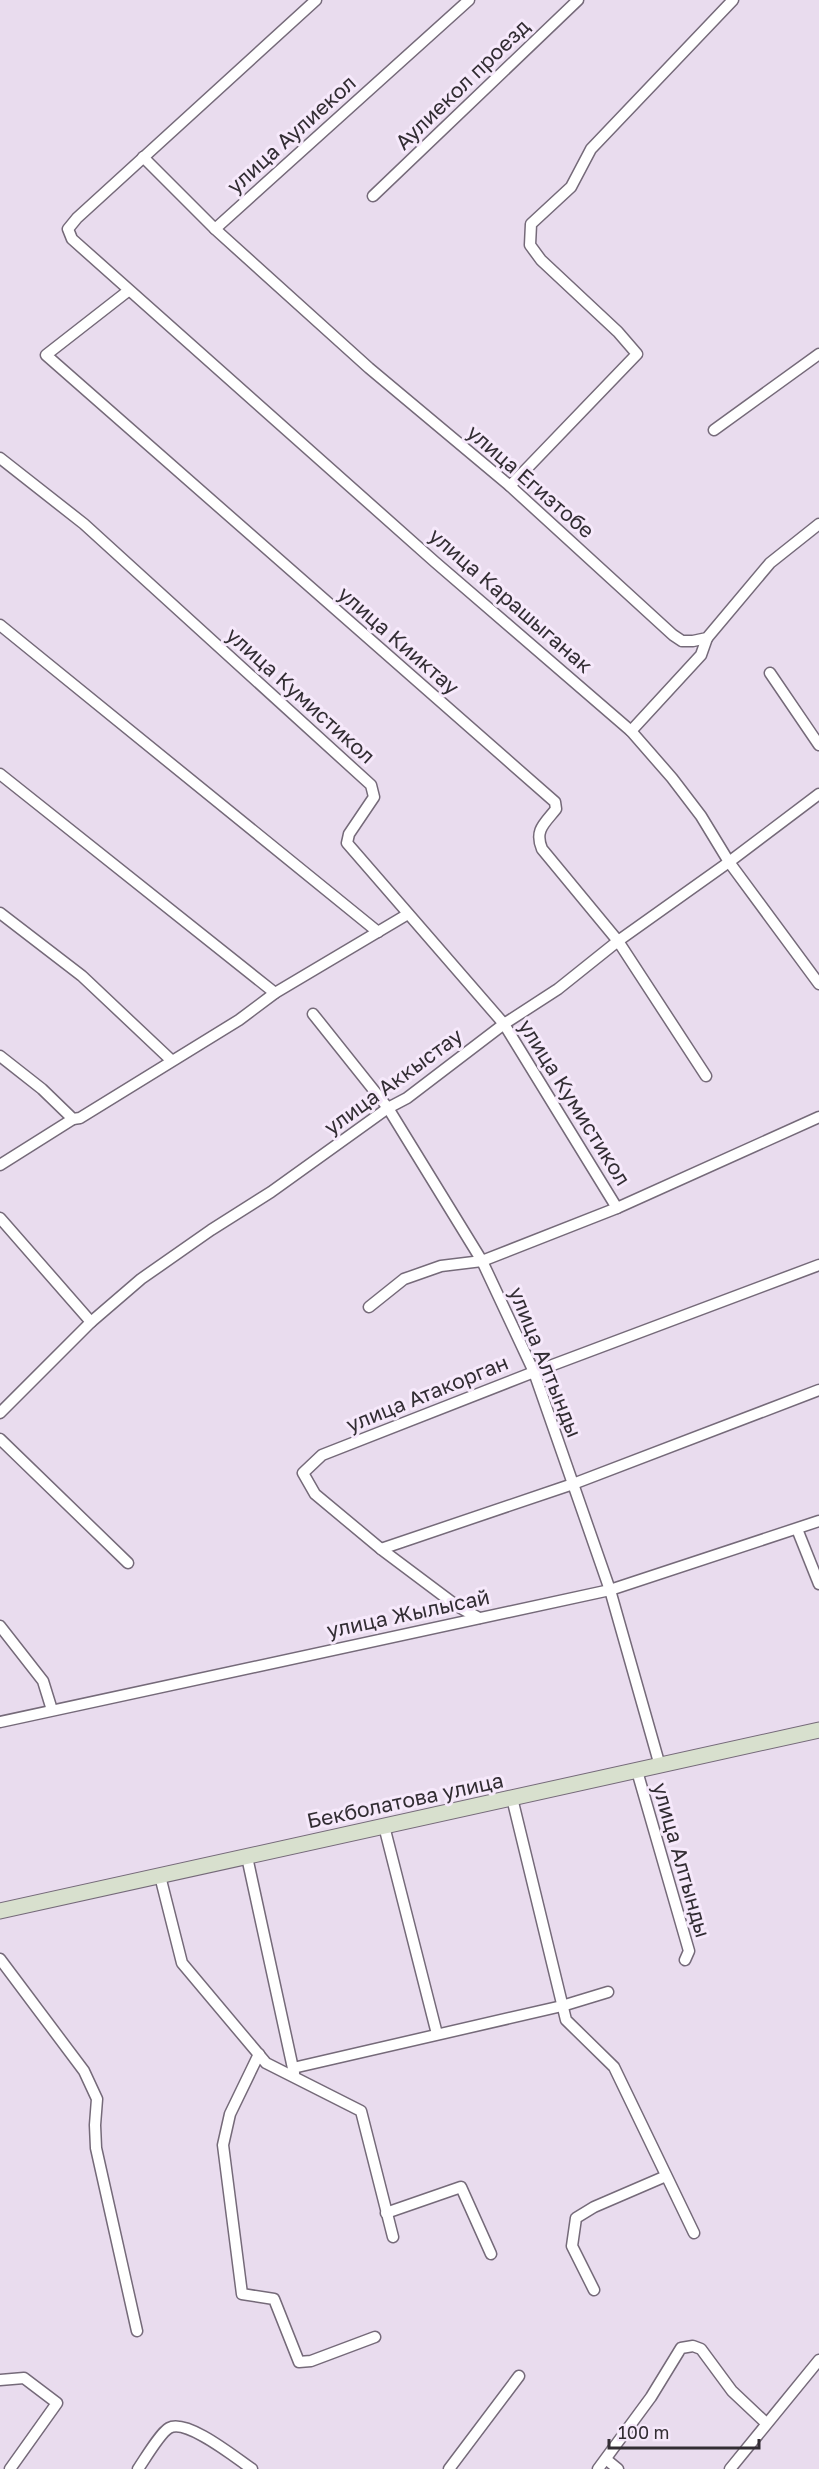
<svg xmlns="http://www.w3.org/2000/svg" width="819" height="2469" font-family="'Golos Text',sans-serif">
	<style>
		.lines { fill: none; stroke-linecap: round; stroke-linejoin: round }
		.street-casing { stroke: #756a79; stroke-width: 13 }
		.secondary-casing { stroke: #756a79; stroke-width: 17 }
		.street { stroke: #fff; stroke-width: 10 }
		.secondary { stroke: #d8e0ce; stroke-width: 15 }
		.labels { text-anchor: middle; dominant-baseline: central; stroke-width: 6; stroke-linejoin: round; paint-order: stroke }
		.street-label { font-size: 21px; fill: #322d33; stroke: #f6e9fb }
	</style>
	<rect width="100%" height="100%" fill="#e9dcee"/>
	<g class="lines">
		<g class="street-casing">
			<g id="street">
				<path d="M316 0 77 218 68 229 72 239 435 562 631 731 672 778 701 816 729 862 819 984"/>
				<path d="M143 157 215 229 469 0"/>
				<path d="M373 196 578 0"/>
				<path d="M215 229 369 368 510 486 673 635 682 641H693L707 638 770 563 819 524"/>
				<path d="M128 291 46 355 555 802 556 809C545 823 534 830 542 849L618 941 706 1076"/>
				<path d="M714 430 819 354"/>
				<path d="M0 458 84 524 371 785 374 797 349 834 347 843 504 1024 617 1208"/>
				<path d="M510 486 637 354 618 332 541 260 530 245 531 224 571 187 591 149 733 0"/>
				<path d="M0 625 378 932"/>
				<path d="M770 673 819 745"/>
				<path d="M631 731 701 655 707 638"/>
				<path d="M0 774 275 993"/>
				<path d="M0 913 82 976 171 1060"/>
				<path d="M313 1014 388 1108 482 1261 534 1372 610 1590 660 1766"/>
				<path d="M0 1056 42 1089 73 1119 80 1118 239 1020 275 993 408 914"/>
				<path d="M0 1165 73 1119"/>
				<path d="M0 1218 91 1322"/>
				<path d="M369 1307 404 1279 441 1266 482 1261 617 1208 819 1117"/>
				<path d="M0 1413 91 1322 141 1279 211 1230 271 1192 388 1108 407 1098 504 1024 558 989 618 941 729 862 819 794"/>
				<path d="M0 1439 128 1563"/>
				<path d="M797 1529 819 1584"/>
				<path d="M381 1549 573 1484 819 1390"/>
				<path d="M479 1618 457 1606 381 1549 315 1494 303 1473 322 1455 534 1372 819 1265"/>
				<path d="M0 1626 43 1681 52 1710"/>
				<path d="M0 1722 610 1590 819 1521"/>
				<path d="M637 1771 689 1951 685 1960"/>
				<path d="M512 1798 566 2020 614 2067 694 2233"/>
				<path d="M384 1826 437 2034"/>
				<path d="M247 1857 294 2073"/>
				<path d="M160 1876 182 1963 266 2063 361 2111 393 2237"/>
				<path d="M0 1959 84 2071 97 2099 95 2125 96 2148 137 2331"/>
				<path d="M259 2054 230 2114 223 2145 242 2294 274 2299 299 2362 311 2361 375 2337"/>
				<path d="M293 2068 562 2006 608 1992"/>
				<path d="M386 2213 461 2187 491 2254"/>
				<path d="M594 2290 572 2246 576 2218 594 2207 666 2176"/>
				<path d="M0 2380 24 2378 57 2403 10 2469"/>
				<path d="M607 2460 618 2469"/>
				<path d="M138 2469C145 2459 160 2433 169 2428 187 2418 237 2459 252 2469"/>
				<path d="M449 2469 519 2376"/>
				<path d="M598 2469 651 2397 681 2348 693 2346 701 2349 732 2391 766 2423"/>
				<path d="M730 2469 819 2360"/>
			</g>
		</g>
		<g class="secondary-casing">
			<path id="secondary" d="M0 1911 819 1730"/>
		</g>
		<use href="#street" class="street"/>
		<use href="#secondary" class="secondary"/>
	</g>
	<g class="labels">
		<g class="street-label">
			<text transform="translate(462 84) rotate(-44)">Аулиекол проезд</text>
			<text transform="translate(291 134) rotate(-42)">улица Аулиекол</text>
			<text transform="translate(531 481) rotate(41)">улица Егизтобе</text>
			<text transform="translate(511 600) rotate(41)">улица Карашыганак</text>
			<text transform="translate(399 640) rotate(41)">улица Кииктау</text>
			<text transform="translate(301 695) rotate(42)">улица Кумистикол</text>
			<text transform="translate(393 1081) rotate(-36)">улица Аккыстау</text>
			<text transform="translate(575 1102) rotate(58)">улица Кумистикол</text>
			<text transform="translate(546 1362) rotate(68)">улица Алтынды</text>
			<text transform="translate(427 1393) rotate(-22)">улица Атакорган</text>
			<text transform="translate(408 1613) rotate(-12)">улица Жылысай</text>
			<text transform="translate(405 1800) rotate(-12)">Бекболатова улица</text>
			<text transform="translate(682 1860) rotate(74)">улица Алтынды</text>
		</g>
	</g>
	<path d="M609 2439v9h150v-9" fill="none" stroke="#322d33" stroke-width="3"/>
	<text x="618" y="2439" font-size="18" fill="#322d33" stroke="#f6e9fb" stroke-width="4.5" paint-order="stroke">100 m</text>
</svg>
